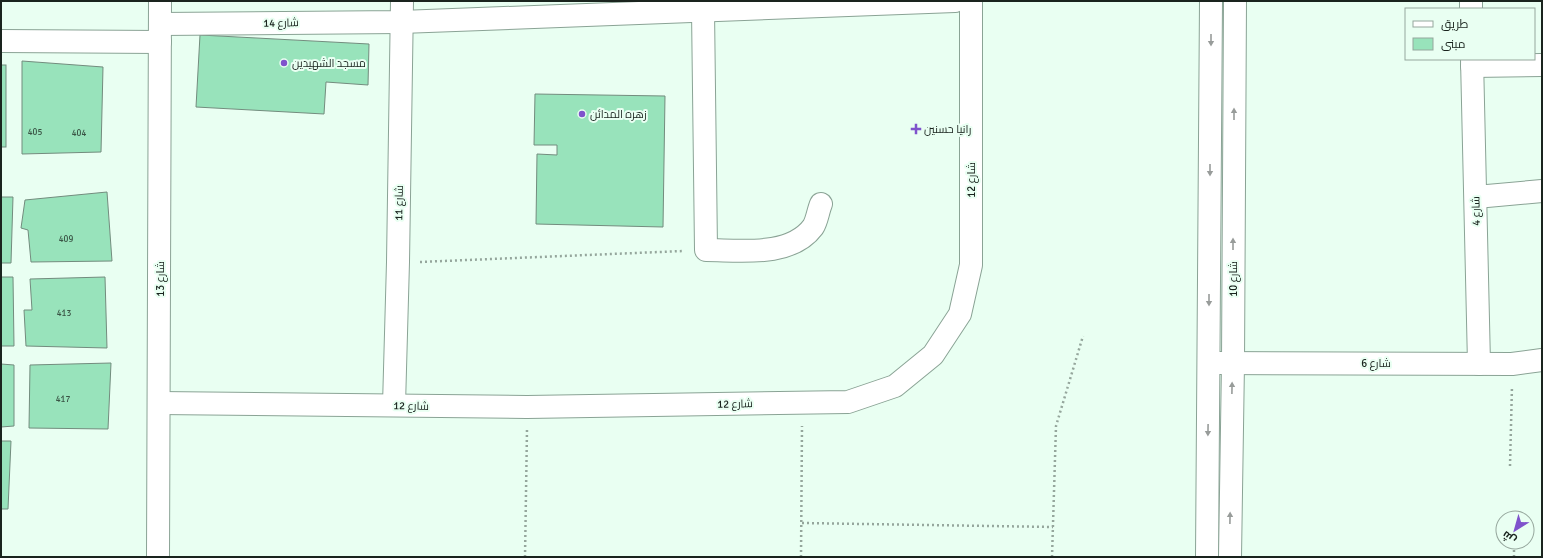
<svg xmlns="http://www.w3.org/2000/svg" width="1543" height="558" font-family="Signika,Cairo,sans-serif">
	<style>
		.building { fill: #98e3bb; stroke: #738c7e }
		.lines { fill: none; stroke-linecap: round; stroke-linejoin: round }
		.minor-casing { stroke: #8aa395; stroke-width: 24 }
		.path { stroke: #95a69c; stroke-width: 2.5; stroke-dasharray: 2 3; stroke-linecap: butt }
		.minor { stroke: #fff; stroke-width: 22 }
		.oneway { fill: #989c9a }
		.poi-dot { fill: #7f53cc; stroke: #e9fff2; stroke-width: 1.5 }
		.labels { text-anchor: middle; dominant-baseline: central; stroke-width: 4; stroke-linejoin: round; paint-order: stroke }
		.number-label { font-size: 9px; fill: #3a5445 }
		.street-label { font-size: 11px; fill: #1a241e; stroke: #e9fff2 }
		.poi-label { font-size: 11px; fill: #1a241e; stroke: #e9fff2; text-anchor: start }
	</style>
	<rect width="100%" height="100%" fill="#e9fff2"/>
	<g class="building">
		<path d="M200 35 369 44 368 85 326 82 324 114 196 107Z"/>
		<path d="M22 61 103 67 101 152 22 154Z"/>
		<rect x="1" y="65" width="5" height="82"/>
		<path d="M535 94 665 96 663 227 536 224 537 154 557 155V145H534Z"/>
		<path d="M107 192 112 261 31 262 28 230 21 228 25 200Z"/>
		<path d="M1 197H13L11 263H1Z"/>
		<path d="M1 277H13L14 346H1Z"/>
		<path d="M105 277 107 348 26 346 24 310H32L30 279Z"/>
		<path d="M111 363 108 429 29 428 30 365Z"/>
		<path d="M1 364 14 365V426L1 427Z"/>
		<path d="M1 441H11L8 509H1Z"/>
	</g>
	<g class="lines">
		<g class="minor-casing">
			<g id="minor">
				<path d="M1471 1V9"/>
				<path d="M703 10 706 250C739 250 790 258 813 227 817 221 818 211 821 204"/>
				<path d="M160 24 401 22 955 1"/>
				<path d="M1 41 160 42"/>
				<path d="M1472 59 1479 364"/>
				<path d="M1472 66 1542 65"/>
				<path d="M1476 197 1542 191"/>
				<path d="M1217 363 1512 364 1542 360"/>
				<path d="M159 403 527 407 848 402 895 386 933 355 960 314 971 265V1"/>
				<path d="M394 405 398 262 402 1"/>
				<path d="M158 557 160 1"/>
				<path d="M1207 557 1211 1"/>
				<path d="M1230 557 1233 363 1235 1"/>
			</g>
		</g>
		<g class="path">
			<path d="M420 262 683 251"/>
			<path d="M1510 466 1512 386"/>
			<path d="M802 523 1053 527"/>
			<path d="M525 557 527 429"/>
			<path d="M801 557 802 426"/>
			<path d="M1052 557 1056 426 1083 336"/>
			<path d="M1514 557V542"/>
		</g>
		<use href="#minor" class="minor"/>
	</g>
	<defs><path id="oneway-solid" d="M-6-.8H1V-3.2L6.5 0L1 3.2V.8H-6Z"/></defs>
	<g class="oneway">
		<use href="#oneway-solid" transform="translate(1211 40) rotate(90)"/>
		<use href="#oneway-solid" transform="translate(1234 114) rotate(-90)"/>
		<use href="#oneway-solid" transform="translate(1210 170) rotate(90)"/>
		<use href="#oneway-solid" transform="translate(1233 244) rotate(-90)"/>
		<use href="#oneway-solid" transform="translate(1209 300) rotate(90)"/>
		<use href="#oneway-solid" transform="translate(1232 388) rotate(-89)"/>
		<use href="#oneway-solid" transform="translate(1208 430) rotate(91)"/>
		<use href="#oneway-solid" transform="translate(1230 518) rotate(-89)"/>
	</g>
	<g class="poi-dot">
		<circle cx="284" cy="63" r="4"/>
		<circle cx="582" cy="114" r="4"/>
		<path d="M914 123h4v4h4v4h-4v4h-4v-4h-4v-4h4z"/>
	</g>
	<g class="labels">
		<g class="number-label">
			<text x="35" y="132">405</text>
			<text x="79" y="133">404</text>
			<text x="66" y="239">409</text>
			<text x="64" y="313">413</text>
			<text x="63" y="399">417</text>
		</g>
		<g class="street-label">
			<text transform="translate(281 23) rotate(-1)">شارع 14</text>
			<text transform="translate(971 180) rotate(-90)">شارع 12</text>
			<text transform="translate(399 203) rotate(-89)">شارع 11</text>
			<text transform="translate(1476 211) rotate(-91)">شارع 4</text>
			<text transform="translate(160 279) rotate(-90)">شارع 13</text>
			<text transform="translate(1233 279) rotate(-90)">شارع 10</text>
			<text x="1376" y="363">شارع 6</text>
			<text transform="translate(735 404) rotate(-1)">شارع 12</text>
			<text transform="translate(411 406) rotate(1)">شارع 12</text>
		</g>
		<g class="poi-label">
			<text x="292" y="63">مسجد الشهيدين</text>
			<text x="590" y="114">زهره المدائن</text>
			<text x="924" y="129">رانيا حسنين</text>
		</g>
	</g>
	<rect width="1543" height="558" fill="none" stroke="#1a241e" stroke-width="4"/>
	<rect x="1405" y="8" width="130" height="52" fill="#e9fff2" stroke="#96a79d"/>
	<rect x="1413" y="21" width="20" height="6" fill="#ffffff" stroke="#96a79d"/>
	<text x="1441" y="28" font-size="12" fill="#1a241e">طريق</text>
	<rect x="1413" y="38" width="20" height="12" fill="#98e3bb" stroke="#96a79d"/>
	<text x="1441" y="48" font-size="12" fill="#1a241e">مبنى</text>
	<g transform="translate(1515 530) rotate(217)"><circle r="19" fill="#e9fff2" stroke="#96a79d"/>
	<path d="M0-3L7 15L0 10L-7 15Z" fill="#7f53cc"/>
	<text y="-6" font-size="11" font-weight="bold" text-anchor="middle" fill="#1a241e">ش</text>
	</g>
</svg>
